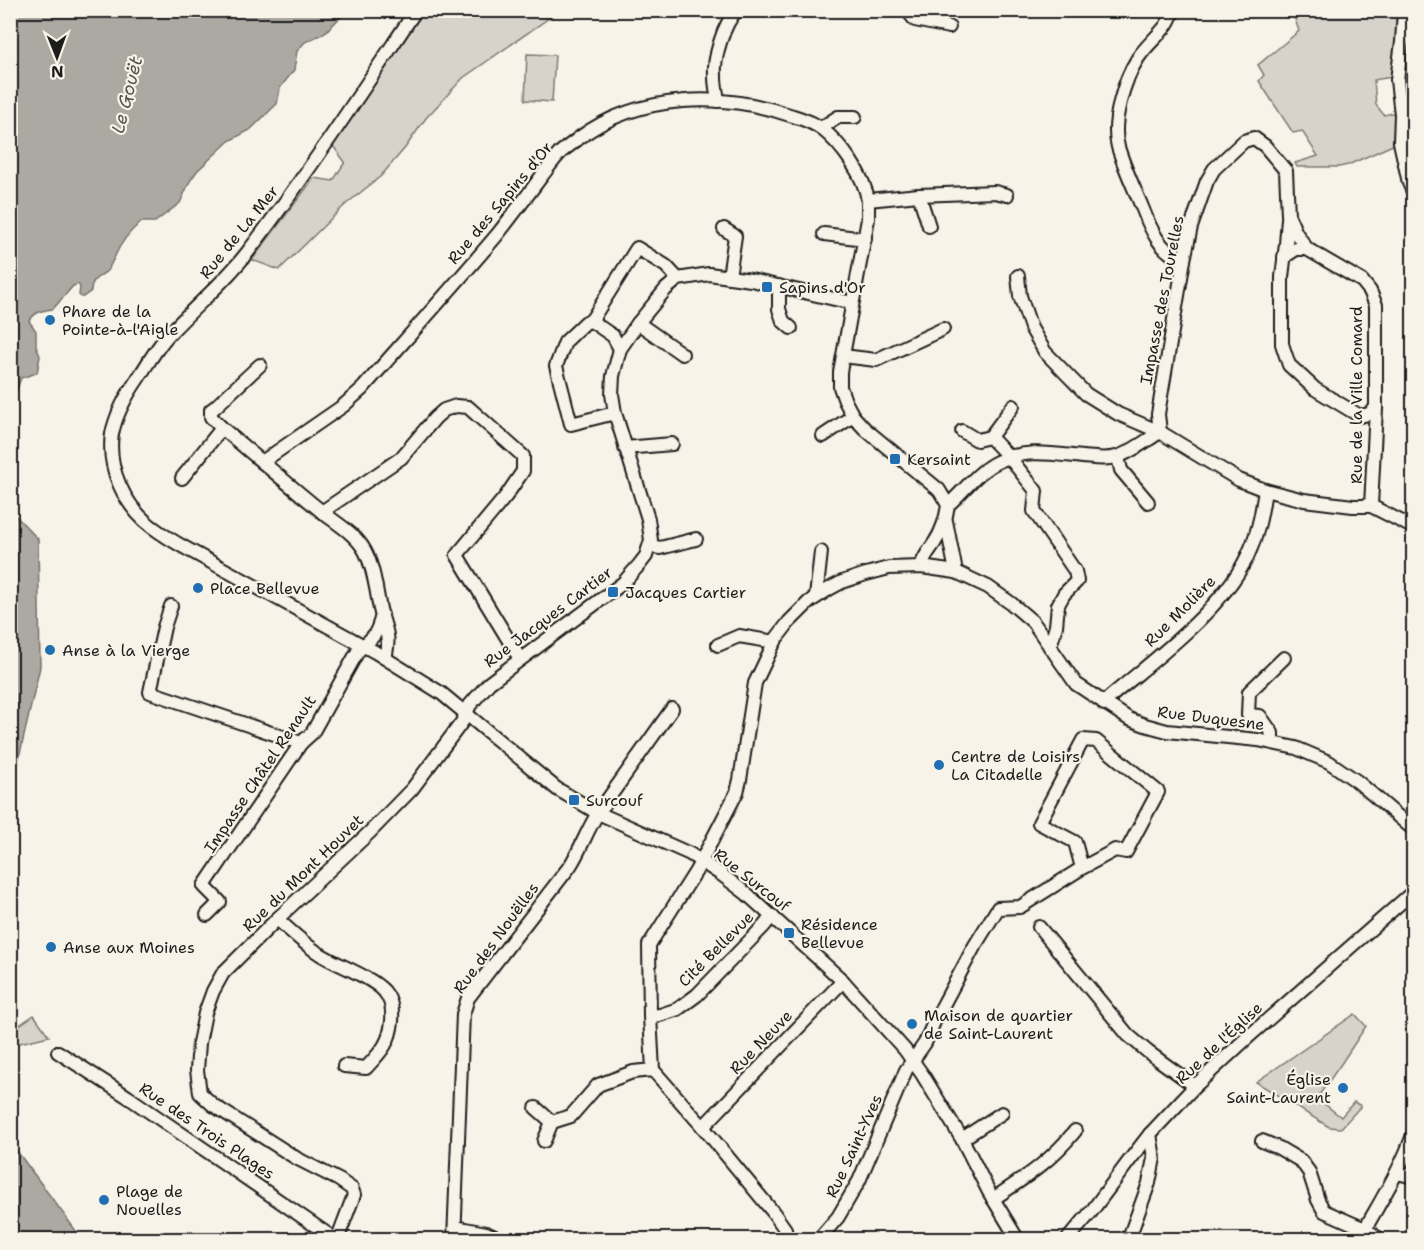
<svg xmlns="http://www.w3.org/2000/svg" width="1424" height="1250" font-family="'Shantell Sans',sans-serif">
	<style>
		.green { fill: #d7d3cb; stroke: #7a7874; stroke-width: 1.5 }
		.water { fill: #aca9a2; stroke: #72716c; stroke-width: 1.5 }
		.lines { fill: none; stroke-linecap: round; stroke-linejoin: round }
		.minor-casing { stroke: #1c1c1c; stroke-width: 16 }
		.minor { stroke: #f7f3e8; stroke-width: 12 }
		.poi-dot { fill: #1f6fb2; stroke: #f7f3e8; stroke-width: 2 }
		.labels { text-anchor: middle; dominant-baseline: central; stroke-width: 4.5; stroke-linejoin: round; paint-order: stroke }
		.street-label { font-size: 16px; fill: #1c1c1c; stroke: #f7f3e8 }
		.poi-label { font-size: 16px; fill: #1c1c1c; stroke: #f7f3e8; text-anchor: start }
		.water-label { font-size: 18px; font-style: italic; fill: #565452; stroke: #f7f3e8 }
	</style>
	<rect width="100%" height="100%" fill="#f7f3e8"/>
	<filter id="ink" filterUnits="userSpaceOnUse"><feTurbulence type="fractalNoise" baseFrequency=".0167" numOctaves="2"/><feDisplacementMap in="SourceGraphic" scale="12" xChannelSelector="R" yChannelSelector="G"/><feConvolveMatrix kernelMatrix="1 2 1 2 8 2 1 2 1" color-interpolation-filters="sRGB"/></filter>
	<g filter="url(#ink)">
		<g class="green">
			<path d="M408 11H559L463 78 426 118 405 148 381 176 345 205 279 270 252 260 314 178 333 181 345 162 333 146 415 20Z"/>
			<path d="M1292 11H1399L1397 40 1391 77 1374 80 1376 105 1384 115 1405 110 1407 70H1413V136L1348 165 1339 167H1297L1295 163 1318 156 1302 131 1293 133 1259 81 1264 75 1258 65 1299 31Z"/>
			<path d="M527 54 555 55 552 102 525 100Z"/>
			<path d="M1355 1014 1366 1026 1341 1064 1317 1098 1341 1117 1354 1102 1361 1106 1341 1128 1329 1127 1256 1082Z"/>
			<path d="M34 1015 49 1036 11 1045V1031Z"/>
		</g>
		<g class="water">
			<path d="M11 10 347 11 324 33 305 42 297 51 294 70 280 88 277 104 250 130 229 141 197 171 190 181 180 203 155 222H141C129 232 121 242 115 256 113 261 110 264 109 269 100 278 92 276 91 291L83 297H81L79 295 80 287 78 284 73 286 53 309C42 310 35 312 29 321L36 331V346L40 356 37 373 21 378 11 406Z"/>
			<path d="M11 511 38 539 40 667 11 792Z"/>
			<path d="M10 1143H11L82 1239H11Z"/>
		</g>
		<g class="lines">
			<g class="minor-casing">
				<g id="minor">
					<path d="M416 10C361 92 307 175 247 253 224 283 196 305 171 332 157 346 148 364 137 380 126 396 116 414 112 434 107 468 124 505 151 526 163 535 176 543 189 550L375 652 441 693 557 789 598 813 690 854 722 875 747 894 843 981 905 1050 922 1074 962 1139 989 1192 1018 1240"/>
					<path d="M907 10 915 20 949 27"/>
					<path d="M1174 10C1171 16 1169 22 1165 27 1156 38 1146 46 1138 58 1124 80 1111 122 1118 147 1124 167 1134 188 1142 207 1150 228 1160 253 1184 260"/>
					<path d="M1404 10 1402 42 1397 80 1401 114 1400 142 1409 183 1414 194"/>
					<path d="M718 101C717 93 715 85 715 77 713 58 724 23 737 10"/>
					<path d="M821 128 838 117H855"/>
					<path d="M919 195 929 226"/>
					<path d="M868 200 919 195 995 192 1007 195"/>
					<path d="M1288 219 1286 244 1282 277V344L1289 365 1315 389 1360 416 1369 414 1376 408"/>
					<path d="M724 229 735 236 729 277"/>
					<path d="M824 234 865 239"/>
					<path d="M1284 257 1296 249H1307L1362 281 1370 291 1376 305V408L1371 506"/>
					<path d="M1018 276 1020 296 1031 328 1045 352 1086 394 1118 414 1160 432 1239 480 1265 490 1304 500 1353 506H1371L1414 528"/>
					<path d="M779 286V309L783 321 791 328"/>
					<path d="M591 321 637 248 666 266 678 279"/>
					<path d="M638 323 682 354"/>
					<path d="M843 356 876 360 943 329"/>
					<path d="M260 365 214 408 211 410V417L222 428C255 456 288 484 321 511 336 523 356 534 365 551 374 568 376 590 380 609 385 631 391 634 385 658"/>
					<path d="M1013 406 990 437 1009 457 1036 491 1034 511 1075 571 1077 581 1064 594 1058 605 1056 626 1050 647"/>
					<path d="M615 413 571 424 556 366 565 342 586 322 591 321 613 336 620 349"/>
					<path d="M962 431 977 440 990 437"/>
					<path d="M1160 432 1158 414 1184 260 1191 227 1207 181 1214 169 1244 141 1254 138 1265 146 1286 171 1288 215 1296 233 1307 249"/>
					<path d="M823 436 853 416"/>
					<path d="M625 448 672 444"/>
					<path d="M1118 457 1121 470 1148 502"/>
					<path d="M262 462 343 406 362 389C407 338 453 287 497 235 512 216 527 196 541 177 548 168 554 159 561 152 567 147 573 143 579 138 639 93 724 92 793 116 803 119 814 123 822 129 841 144 865 176 868 201 868 206 868 213 868 219L840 372V387L845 401 853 416 865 429 939 490 948 505C946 519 943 530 935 542 930 550 923 557 921 567"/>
					<path d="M182 478 222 428"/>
					<path d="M948 505C964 491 978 471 997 462 1025 448 1053 454 1083 457 1094 458 1105 460 1116 457 1127 455 1149 439 1160 432"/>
					<path d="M323 513 326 509 401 458 435 418 444 410 456 406 468 407 523 456V471L506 496 457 555 520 659"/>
					<path d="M946 521 956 572"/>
					<path d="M650 546 660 548 696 539"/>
					<path d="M816 597 821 552"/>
					<path d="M171 606 164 627 150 692 301 743"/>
					<path d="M718 645 739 636 775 642"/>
					<path d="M1104 704 1110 697C1157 657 1228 606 1251 548 1259 529 1262 510 1265 490"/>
					<path d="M1272 742V733L1260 716 1248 715 1249 692 1284 658"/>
					<path d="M207 915 220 902 204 886 301 743 312 733 358 651C373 637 376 637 382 615"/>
					<path d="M772 916 764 926 697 995 678 1009 660 1015 650 1016 649 945 696 871 737 792 740 780 755 683 776 639 789 622 809 602 829 589 842 582 866 574 889 568 921 567 956 572 988 587 1012 604 1033 622 1076 684 1129 719 1145 725 1167 731 1258 740 1296 748 1329 762 1358 782 1414 830"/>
					<path d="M277 919C291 931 305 945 320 954 337 965 370 976 384 991 391 999 393 1010 392 1021 390 1043 381 1052 366 1068L344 1066"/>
					<path d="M1039 927 1128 1035 1148 1052 1195 1086"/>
					<path d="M58 1052 128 1097 336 1240"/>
					<path d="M653 1070 703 1127 773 1212 785 1229 786 1240"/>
					<path d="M536 1108 552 1122 544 1141"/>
					<path d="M552 1122 571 1116 598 1085 633 1072 653 1070 650 1016"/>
					<path d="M703 1127 843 981"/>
					<path d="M962 1139 1002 1113"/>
					<path d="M1262 1141 1279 1148 1301 1161 1309 1172 1318 1200 1324 1211 1365 1229 1381 1240"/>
					<path d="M1397 1173 1414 1177"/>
					<path d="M993 1199C1026 1177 1050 1162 1075 1131"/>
					<path d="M455 1227 486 1233 502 1240"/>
					<path d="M1365 1229C1383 1197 1402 1167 1414 1132"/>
					<path d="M337 1240 354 1195 352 1189 339 1180 296 1158 213 1105 200 1093 197 1070 199 1043 205 1013 213 991 223 973 277 919 370 832 412 789 462 722 470 705 489 683 623 583 639 565 646 556 651 540 648 519 615 413 612 394 613 376 620 349 638 323 666 289 678 279 709 274 751 280 852 303"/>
					<path d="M454 1240 463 1014 468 998 570 866C581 849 587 830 598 813L672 709"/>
					<path d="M818 1240 838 1217 859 1181 906 1070 925 1043 934 1022 974 947 998 908 1020 907 1082 868 1115 850 1126 852 1158 792 1096 741 1083 740 1039 823 1075 842 1082 868"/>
					<path d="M1067 1240 1091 1212 1129 1161 1150 1134 1195 1086 1247 1038 1414 891"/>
					<path d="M1124 1240 1130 1235 1149 1183 1154 1158 1150 1134"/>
				</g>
			</g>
			<use href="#minor" class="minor"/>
		</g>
	</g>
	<g class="poi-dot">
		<rect x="761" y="281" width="12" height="12" rx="3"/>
		<circle cx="50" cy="320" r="6"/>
		<rect x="889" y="453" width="12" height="12" rx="3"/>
		<circle cx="198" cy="588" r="6"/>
		<rect x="607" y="586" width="12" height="12" rx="3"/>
		<circle cx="50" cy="650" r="6"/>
		<circle cx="939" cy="765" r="6"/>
		<rect x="568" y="794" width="12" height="12" rx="3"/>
		<rect x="783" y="927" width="12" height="12" rx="3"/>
		<circle cx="51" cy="947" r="6"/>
		<circle cx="912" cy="1024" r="6"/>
		<circle cx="1343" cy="1088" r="6"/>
		<circle cx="104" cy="1200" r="6"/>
	</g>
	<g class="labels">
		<g class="street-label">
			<text transform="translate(500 203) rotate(-50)">Rue des Sapins d'Or</text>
			<text transform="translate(239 232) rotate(-51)">Rue de La Mer</text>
			<text transform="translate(1162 300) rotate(-79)">Impasse des Tourelles</text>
			<text transform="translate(1356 395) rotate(-90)">Rue de la Ville Comard</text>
			<text transform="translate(1180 611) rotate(-45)">Rue Molière</text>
			<text transform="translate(548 617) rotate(-37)">Rue Jacques Cartier</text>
			<text transform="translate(1211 718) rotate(7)">Rue Duquesne</text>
			<text transform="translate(260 774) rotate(-56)">Impasse Châtel Renault</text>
			<text transform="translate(303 873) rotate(-44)">Rue du Mont Houvet</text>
			<text transform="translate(752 880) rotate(38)">Rue Surcouf</text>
			<text transform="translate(496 938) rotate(-54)">Rue des Nouëlles</text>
			<text transform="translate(716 949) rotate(-45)">Cité Bellevue</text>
			<text transform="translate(761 1042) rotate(-46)">Rue Neuve</text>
			<text transform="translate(1219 1043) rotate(-43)">Rue de l'Église</text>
			<text transform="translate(207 1131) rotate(34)">Rue des Trois Plages</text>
			<text transform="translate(854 1146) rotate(-65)">Rue Saint-Yves</text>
		</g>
		<g class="poi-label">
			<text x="779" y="287">Sapins d'Or</text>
			<text x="62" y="311">Phare de la<tspan x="62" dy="18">Pointe-à-l'Aigle</tspan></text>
			<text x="907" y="459">Kersaint</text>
			<text x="210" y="588">Place Bellevue</text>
			<text x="625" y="592">Jacques Cartier</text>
			<text x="62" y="650">Anse à la Vierge</text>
			<text x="951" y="756">Centre de Loisirs<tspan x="951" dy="18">La Citadelle</tspan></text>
			<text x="586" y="800">Surcouf</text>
			<text x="801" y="924">Résidence<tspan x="801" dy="18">Bellevue</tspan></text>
			<text x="63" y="947">Anse aux Moines</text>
			<text x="924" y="1015">Maison de quartier<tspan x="924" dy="18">de Saint-Laurent</tspan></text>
			<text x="1331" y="1079" text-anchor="end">Église<tspan x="1331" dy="18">Saint-Laurent</tspan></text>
			<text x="116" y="1191">Plage de<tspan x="116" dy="18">Nouelles</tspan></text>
		</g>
		<g class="water-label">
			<text transform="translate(127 95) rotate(-76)">Le Gouët</text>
		</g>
	</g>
	<rect width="1424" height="1250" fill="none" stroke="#f7f3e8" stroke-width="36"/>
	<rect x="18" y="18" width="1388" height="1214" fill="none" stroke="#1c1c1c" stroke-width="2" filter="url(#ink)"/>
	<g transform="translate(57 57) rotate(179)" stroke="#f7f3e8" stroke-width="4.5" paint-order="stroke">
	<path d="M0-4.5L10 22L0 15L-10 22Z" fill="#1c1c1c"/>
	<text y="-9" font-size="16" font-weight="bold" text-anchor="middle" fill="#1c1c1c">N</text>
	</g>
</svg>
